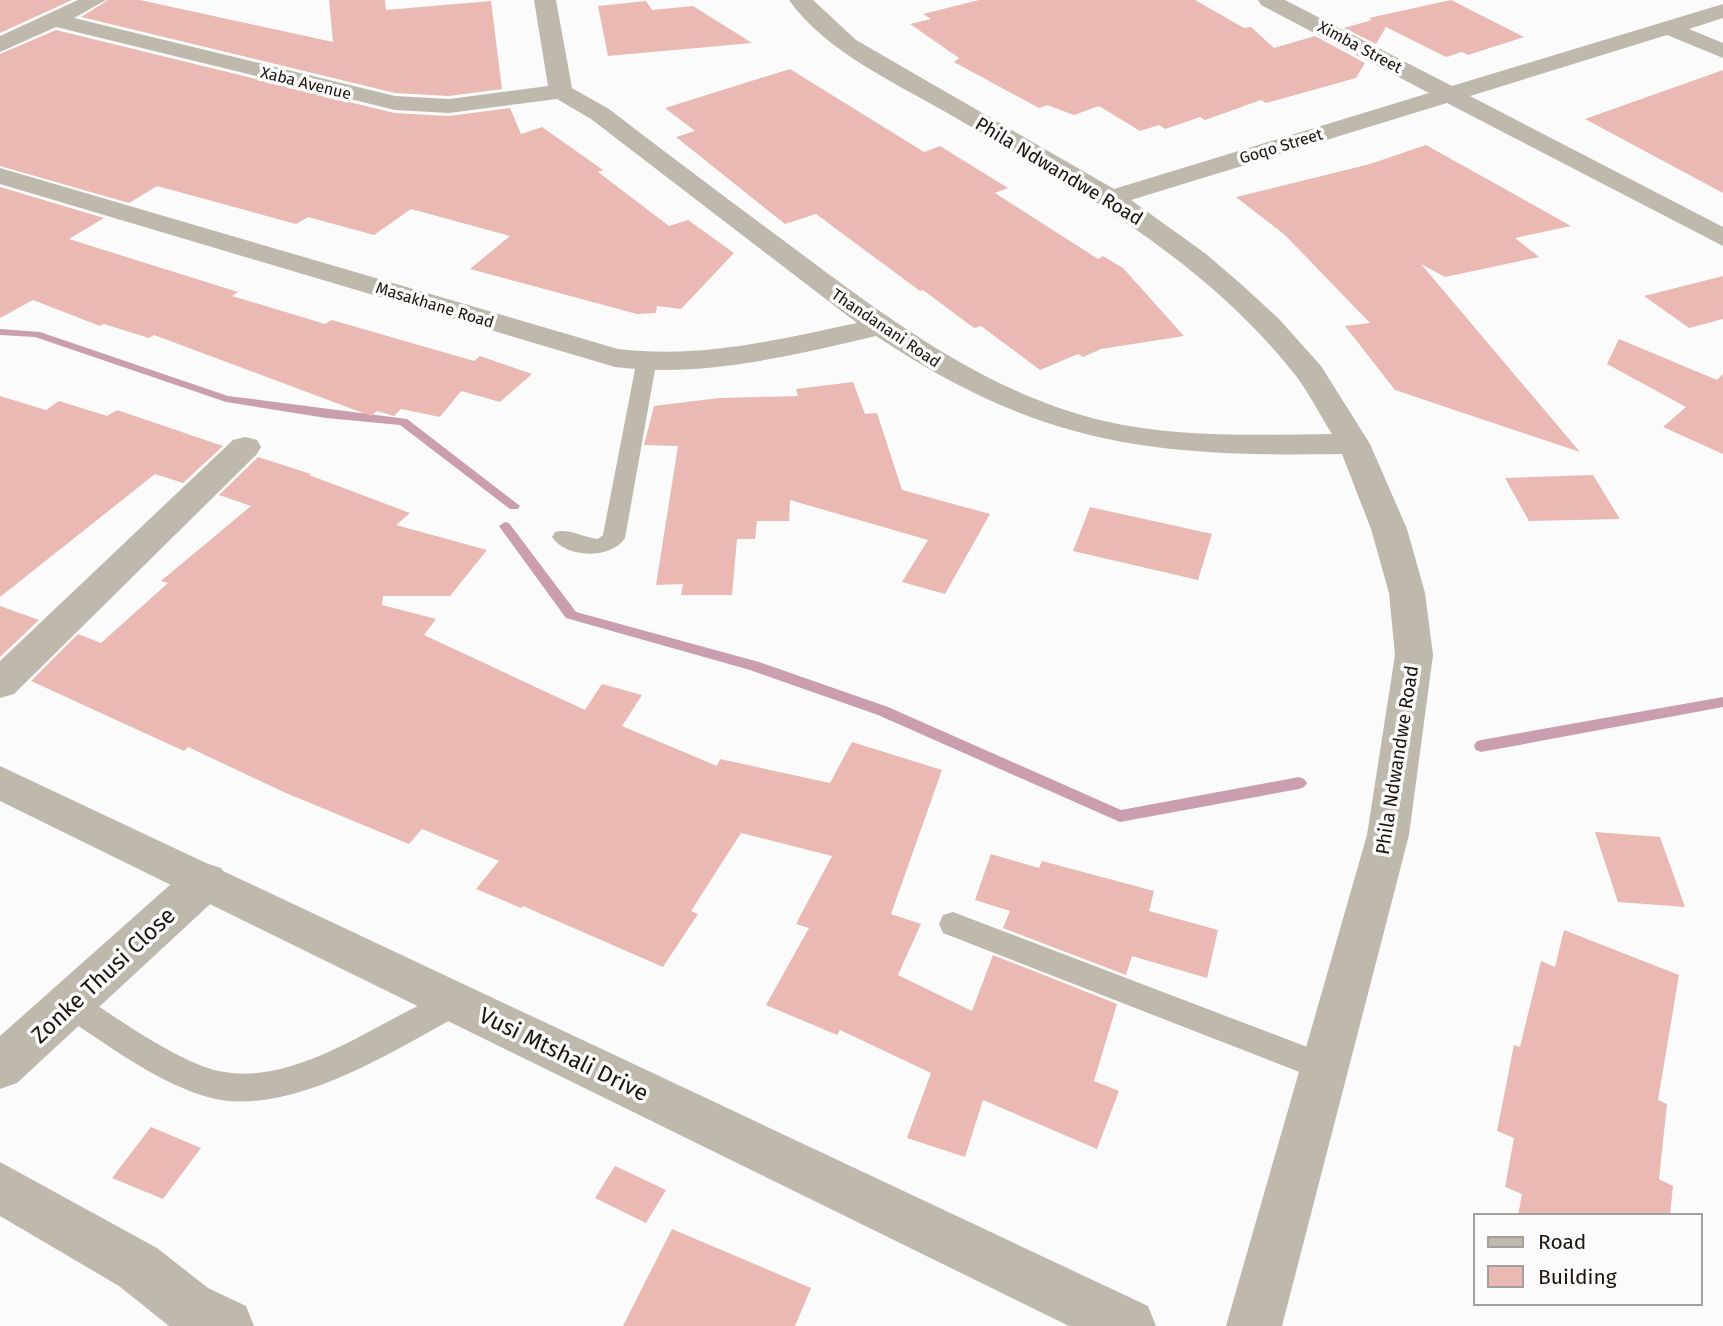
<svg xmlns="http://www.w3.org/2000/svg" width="1723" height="1326" font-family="'Fira Sans',sans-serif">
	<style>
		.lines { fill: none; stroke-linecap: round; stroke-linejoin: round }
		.stream { fill: #cb9eaf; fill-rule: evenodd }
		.building { fill: #eab9b4 }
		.service { fill: #beb8ad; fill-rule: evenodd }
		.minor { fill: #beb8ad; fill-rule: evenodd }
		.tertiary { fill: #beb8ad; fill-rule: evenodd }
		.labels { text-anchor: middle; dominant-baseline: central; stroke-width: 7; stroke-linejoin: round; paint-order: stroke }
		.far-street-label { font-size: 16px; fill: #1e140e; stroke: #fbfbfb }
		.street-label { font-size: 19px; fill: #1e140e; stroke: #fbfbfb }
		.near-street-label { font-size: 23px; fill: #1e140e; stroke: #fbfbfb }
	</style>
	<rect width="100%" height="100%" fill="#fbfbfb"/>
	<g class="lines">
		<g class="stream">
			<path d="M0 329 40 332 228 396 407 419 520 506 518 509H510L400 425 326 418 226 402 35 337 0 335Z"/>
			<path d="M505 522 509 523 576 612 759 662 888 707 1121 810 1299 777 1304 779 1307 783 1304 787 1299 789 1120 822 878 715 750 670 566 618 501 529 499 526Z"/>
			<path d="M1723 697V707L1481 752 1476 750 1474 746 1476 742 1481 740Z"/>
		</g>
	</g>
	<g class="building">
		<path d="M0 0H72L0 33Z"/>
		<path d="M108 0H140L333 42 329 0H385L386 10 491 1 502 89 449 96 395 93 81 17Z"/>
		<path d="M979 0H1195L1244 28 1251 27 1274 48 1315 36 1365 63 1356 78 1266 103 1261 100 1205 120 1200 117 1165 129 1159 125 1140 131 1099 106 1074 115 1047 105 1039 108 954 62 959 58 910 24 931 19 923 14Z"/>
		<path d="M1451 0 1524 37 1468 55 1462 52 1446 57 1386 27 1376 44 1344 28 1372 20 1369 18Z"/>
		<path d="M646 1 652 10 693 6 752 43 608 56 598 6Z"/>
		<path d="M56 30 394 113 449 116 510 108 521 134 542 127 603 170 598 172 669 226 688 220 734 253 681 309 657 306 656 313 637 314 470 269 510 236 411 209 374 235 308 217 296 224 157 186 129 203 0 166V54Z"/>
		<path d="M790 69 924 152 940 146 1008 188 995 193 1098 259 1103 256 1123 268 1184 336 1101 349 1083 357 1078 354 1040 370 981 326 974 328 923 290 920 291 816 214 785 224 676 137 695 131 665 108Z"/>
		<path d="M1723 70V193L1585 119Z"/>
		<path d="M1426 145 1571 226 1515 238 1539 257 1445 277 1421 264 1580 452 1395 390 1345 326 1370 323 1285 235 1236 197 1370 164Z"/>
		<path d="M0 187 104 218 69 239 238 292 232 296 325 324 332 320 474 361 480 356 532 374 500 402 461 391 440 417 401 409 394 416 377 411 371 416 154 335 149 338 104 324 100 326 33 300 0 318Z"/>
		<path d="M1723 276V319L1689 328 1644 296Z"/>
		<path d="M1619 339 1717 380 1723 374V454L1663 427 1686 407 1607 364Z"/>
		<path d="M853 382 865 414 877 413 902 490 990 514 945 594 902 582 928 540 790 500 789 521H757L755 539H737L732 595H681L683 584 656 585 678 446 644 445 654 406 719 398 798 396 796 389Z"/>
		<path d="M0 396 46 410 59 401 107 416 117 410 223 446 183 483 155 474 0 597Z"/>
		<path d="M258 457 311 474 309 475 410 513 396 525 487 550 450 596H383L382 605 436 619 424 635 585 710 602 684 642 695 622 726 717 766 720 759 830 783 852 742 942 770 891 914 921 924 898 975 972 1011 993 955 1117 1004 1094 1081 1119 1091 1097 1149 983 1100 965 1157 907 1138 931 1073 840 1030 837 1035 766 1005 809 928 796 924 832 856 741 833 691 911 698 914 663 967 523 906 521 908 476 889 499 861 422 829 409 844 286 793 188 747 184 751 31 681 78 634 101 643 168 583 161 581 251 506 219 495Z"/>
		<path d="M1593 475 1620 519 1529 521 1505 478Z"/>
		<path d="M1090 507 1212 534 1198 580 1073 551Z"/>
		<path d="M0 606 39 620 0 657Z"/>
		<path d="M1595 832 1660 837 1685 907 1618 902Z"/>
		<path d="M991 854 1039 868 1042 861 1154 891 1149 911 1218 930 1207 978 1132 956 1126 975 1003 928 1010 911 975 900Z"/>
		<path d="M1564 930 1679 975 1658 1100 1667 1104 1659 1179 1673 1186 1670 1216H1518L1522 1194 1505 1187 1514 1138 1497 1131 1514 1045 1520 1047 1541 961 1555 967Z"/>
		<path d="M151 1127 201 1148 163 1199 112 1178Z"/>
		<path d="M615 1166 666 1190 646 1223 595 1198Z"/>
		<path d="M672 1229 811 1288 795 1326H623Z"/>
	</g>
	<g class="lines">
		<g class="service">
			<path d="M646 358 656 364 625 538C611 560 565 558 552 537L555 532C569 528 584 538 598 539L603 535 636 364Z"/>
			<path d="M953 912 1336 1058 1341 1068 1336 1078 1325 1082 943 933 939 924 943 915Z"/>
			<path d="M456 989 467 993 471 1002 467 1011C395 1049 287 1122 204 1096 151 1079 107 1044 60 1014L56 1005 60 996 71 992 82 996C121 1020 159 1049 202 1066 288 1099 380 1016 456 989Z"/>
		</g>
		<g class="minor">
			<path d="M78 0H106L74 18 395 96 449 99 548 86 534 0H556L572 88 609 109C669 155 730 201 791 246 887 318 986 393 1104 421 1178 438 1256 435 1332 434 1320 415 1309 393 1296 376 1206 261 1079 191 956 118 902 86 826 53 789 0H813L856 40 1114 189 1429 93 1261 5 1258 0H1285L1452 86 1723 4V18L1689 29 1723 43V58L1667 35 1470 96 1723 227V246L1447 103 1131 200 1206 254 1242 285 1279 319 1321 366 1370 444 1407 529 1425 593 1433 655 1409 835 1282 1326H1226L1367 835 1395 655 1389 593 1371 529 1342 454C1150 457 1040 445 876 336 789 356 705 378 615 367L0 184V168L618 349C700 359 777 340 857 323L591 119 557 99 449 113 395 110 56 27 0 52V36Z"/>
			<path d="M245 437 257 440 261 447 257 454 14 694 0 698V661L233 440Z"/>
			<path d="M205 863 221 868 227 881 221 894 17 1083 0 1089V1036L189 868Z"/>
			<path d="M0 1162 157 1248 208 1288 246 1306 254 1326H169L119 1286 0 1216Z"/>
		</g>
		<path class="tertiary" d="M0 766 1148 1306 1156 1326H1069L0 801Z"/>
	</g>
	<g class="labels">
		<g class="far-street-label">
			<text transform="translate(1360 47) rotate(28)">Ximba Street</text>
			<text transform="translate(306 83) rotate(14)">Xaba Avenue</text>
			<text transform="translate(1281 146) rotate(-17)">Goqo Street</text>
			<text transform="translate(435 305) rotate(17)">Masakhane Road</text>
			<text transform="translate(886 328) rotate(34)">Thandanani Road</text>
		</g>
		<g class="street-label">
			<text transform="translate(1059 171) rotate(31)">Phila Ndwandwe Road</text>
			<text transform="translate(1397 760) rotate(-81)">Phila Ndwandwe Road</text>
		</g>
		<g class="near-street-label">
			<text transform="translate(103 975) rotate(-43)">Zonke Thusi Close</text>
			<text transform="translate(564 1054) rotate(26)">Vusi Mtshali Drive</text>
		</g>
	</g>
	<rect x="1474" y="1214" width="228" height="91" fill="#fbfbfb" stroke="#a39f9c" stroke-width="2"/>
	<rect x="1488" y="1237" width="35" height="10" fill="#beb8ad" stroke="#a39f9c" stroke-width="2"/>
	<text x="1538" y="1249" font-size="21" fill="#1e140e">Road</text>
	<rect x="1488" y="1266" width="35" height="21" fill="#eab9b4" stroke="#a39f9c" stroke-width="2"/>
	<text x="1538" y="1284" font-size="21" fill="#1e140e">Building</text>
</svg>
